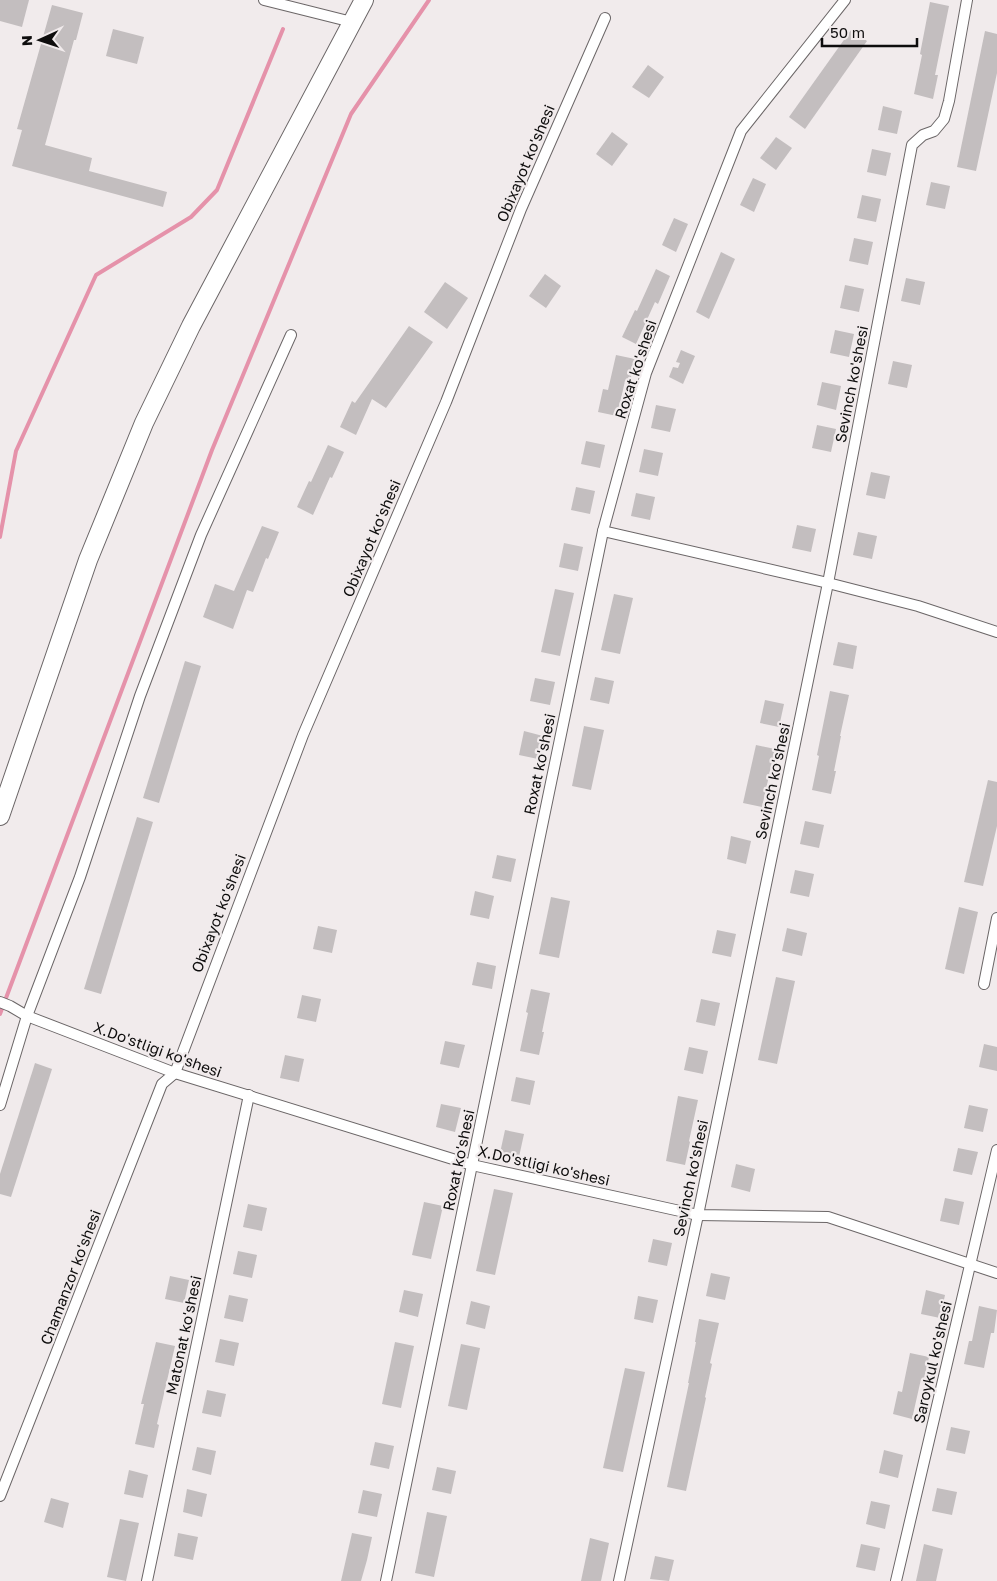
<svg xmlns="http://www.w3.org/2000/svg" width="997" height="1581" font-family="'Golos Text',sans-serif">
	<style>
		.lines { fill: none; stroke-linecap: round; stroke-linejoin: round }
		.stream { stroke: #e592aa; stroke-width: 4 }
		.building { fill: #c3bebf }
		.minor-casing { stroke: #6b6667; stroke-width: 12 }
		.trunk-casing { stroke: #6b6667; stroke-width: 20 }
		.minor { stroke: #fff; stroke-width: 10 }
		.trunk { stroke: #fff; stroke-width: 18 }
		.labels { text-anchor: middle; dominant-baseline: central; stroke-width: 4.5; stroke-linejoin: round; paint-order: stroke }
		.street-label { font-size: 15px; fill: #0e0d0d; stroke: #f1ebec }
	</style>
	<rect width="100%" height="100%" fill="#f1ebec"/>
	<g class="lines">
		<g class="stream">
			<path d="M0 537 16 451 96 275 191 217 217 190 283 29"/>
			<path d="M0 1014 212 450 351 114 429 0"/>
		</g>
	</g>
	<g class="building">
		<path d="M0 0H29L22 27 0 21Z"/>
		<path d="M930 2 949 6 935 75H938L933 99 914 94 922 55 920 54Z"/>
		<path d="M52 5 83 13 76 40H74L45 145 92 158 89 171 167 192 163 207 12 166 22 130 17 129Z"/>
		<path d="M113 29 144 37 137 64 106 56Z"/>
		<path d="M851 30 867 41 805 129 789 117Z"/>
		<path d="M985 31 997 34V73L976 171 957 167Z"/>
		<path d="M648 65 664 77 649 98 632 87Z"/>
		<path d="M883 106 902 111 897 134 878 130Z"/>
		<path d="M612 132 628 144 612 166 596 154Z"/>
		<path d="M776 137 792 148 776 170 760 158Z"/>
		<path d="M872 149 891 153 886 176 867 172Z"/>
		<path d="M753 178 766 184 754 212 740 205Z"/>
		<path d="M931 182 950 186 945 209 926 205Z"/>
		<path d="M862 195 881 199 876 222 857 218Z"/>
		<path d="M674 218 688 224 676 252 662 245Z"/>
		<path d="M854 238 873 242 868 265 849 261Z"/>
		<path d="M721 252 735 259 709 319 696 312Z"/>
		<path d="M656 269 670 276 658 304 655 302 636 344 622 337 635 310 637 311Z"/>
		<path d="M545 274 561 286 546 308 529 296Z"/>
		<path d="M906 278 925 282 920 305 901 301Z"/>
		<path d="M445 282 468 298 447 329 424 312Z"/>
		<path d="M845 285 864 289 859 312 840 308Z"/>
		<path d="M409 326 433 342 386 408 372 399 356 435 340 427 352 401 355 403Z"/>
		<path d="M835 330 854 334 849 357 830 353Z"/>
		<path d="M681 350 695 356 683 384 669 377 673 367 678 368 680 363 676 362Z"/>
		<path d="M616 355 635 359 630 382 625 381 617 416 598 412 603 389 608 390Z"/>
		<path d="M893 361 912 365 907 388 888 384Z"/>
		<path d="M822 382 841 386 836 410 817 405Z"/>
		<path d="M656 405 676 409 670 432 651 428Z"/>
		<path d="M817 425 836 429 831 452 812 448Z"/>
		<path d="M586 441 605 445 600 468 581 464Z"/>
		<path d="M328 445 344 452 332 478 330 477 313 515 297 507 309 481 311 482Z"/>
		<path d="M644 449 663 453 658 476 639 472Z"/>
		<path d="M871 472 890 476 885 499 866 495Z"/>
		<path d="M576 487 595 491 590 514 571 510Z"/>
		<path d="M636 493 655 497 650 520 631 516Z"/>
		<path d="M797 525 816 529 811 552 792 548Z"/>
		<path d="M262 526 279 532 268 559 266 558 253 592 247 590 233 629 203 617 215 584 234 591Z"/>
		<path d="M858 532 877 536 872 559 853 555Z"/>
		<path d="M564 543 583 547 578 571 559 567Z"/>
		<path d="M555 589 574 593 560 656 541 652Z"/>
		<path d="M614 594 633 598 620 654 601 650Z"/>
		<path d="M838 642 857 646 853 669 833 665Z"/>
		<path d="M185 661 201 666 159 803 143 798Z"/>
		<path d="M595 677 614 681 609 704 590 700Z"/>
		<path d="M535 678 555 682 550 705 530 701Z"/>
		<path d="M830 691 849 695 840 736H841L834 771H836L831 794 812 790 819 756 817 755Z"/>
		<path d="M765 700 784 704 779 727 760 723Z"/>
		<path d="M584 726 604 730 591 790 572 786Z"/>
		<path d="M524 731 543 736 538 759 519 755Z"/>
		<path d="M756 745 775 749 762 807 743 803Z"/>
		<path d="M988 780 997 782V826L983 886 964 882Z"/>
		<path d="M137 817 153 822 101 994 84 989Z"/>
		<path d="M805 821 824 825 819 848 800 844Z"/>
		<path d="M731 836 751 841 746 864 727 859Z"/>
		<path d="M497 855 516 859 511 882 492 878Z"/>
		<path d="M795 870 814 874 809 897 790 893Z"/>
		<path d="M475 891 494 896 489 919 470 915Z"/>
		<path d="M551 897 570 901 559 958 539 954Z"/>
		<path d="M959 907 978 912 964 974 945 969Z"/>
		<path d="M318 926 337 930 332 953 313 949Z"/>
		<path d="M787 928 807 933 802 956 782 951Z"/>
		<path d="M717 930 736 934 731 957 712 953Z"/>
		<path d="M477 962 496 966 492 989 472 985Z"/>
		<path d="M776 977 795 981 777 1064 758 1060Z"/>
		<path d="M531 989 550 993 542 1032H544L539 1055 520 1051 528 1013 526 1012Z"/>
		<path d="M302 995 321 999 316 1022 297 1018Z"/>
		<path d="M701 999 720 1003 715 1026 696 1022Z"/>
		<path d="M445 1041 465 1045 459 1068 440 1064Z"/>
		<path d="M984 1044 997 1047V1071L979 1067Z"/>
		<path d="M689 1047 708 1051 703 1074 684 1070Z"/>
		<path d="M285 1055 304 1059 299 1082 280 1078Z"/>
		<path d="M35 1063 52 1069 11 1197 0 1194V1174Z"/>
		<path d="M516 1077 535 1081 530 1105 511 1101Z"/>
		<path d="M678 1096 698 1100 689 1141 690 1142 685 1165 666 1161Z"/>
		<path d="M441 1104 461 1108 455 1132 436 1127Z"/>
		<path d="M969 1105 988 1109 983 1132 964 1128Z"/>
		<path d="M505 1130 524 1134 519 1157 500 1153Z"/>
		<path d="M958 1148 978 1152 972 1175 953 1171Z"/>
		<path d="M736 1164 755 1169 750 1192 731 1187Z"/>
		<path d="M494 1189 513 1193 495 1275 476 1271Z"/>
		<path d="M945 1198 964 1202 959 1225 940 1221Z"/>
		<path d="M424 1202 443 1206 431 1259 412 1255Z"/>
		<path d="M248 1204 267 1208 262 1231 243 1227Z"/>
		<path d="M653 1239 672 1243 667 1266 648 1262Z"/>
		<path d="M238 1251 257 1255 252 1278 233 1274Z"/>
		<path d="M711 1273 730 1277 725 1300 706 1296Z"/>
		<path d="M170 1276 189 1280 184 1303 165 1299Z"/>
		<path d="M404 1290 423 1294 418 1317 399 1312Z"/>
		<path d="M926 1290 945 1295 940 1318 921 1314Z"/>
		<path d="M229 1295 248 1299 243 1322 224 1318Z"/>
		<path d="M638 1296 658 1300 653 1323 634 1319Z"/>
		<path d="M471 1301 490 1306 485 1329 466 1324Z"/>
		<path d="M979 1306 997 1310 994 1333H991L984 1368 964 1364 969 1341H972Z"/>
		<path d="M699 1319 719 1323 710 1363 712 1364 705 1397 706 1398 686 1491 667 1487 689 1383H688L696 1342H695Z"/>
		<path d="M220 1339 239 1343 234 1366 215 1362Z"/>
		<path d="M156 1342 175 1346 157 1424 159 1425 154 1448 135 1444 144 1404H141Z"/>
		<path d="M395 1342 414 1346 401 1408 382 1404Z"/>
		<path d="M461 1344 480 1348 467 1410 448 1406Z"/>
		<path d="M910 1353 929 1357 924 1380 921 1379 912 1419 893 1414 898 1391 902 1392Z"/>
		<path d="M625 1368 645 1372 623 1472 603 1468Z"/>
		<path d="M207 1390 226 1394 221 1417 202 1413Z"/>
		<path d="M951 1427 970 1431 965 1454 946 1450Z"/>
		<path d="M375 1442 394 1446 389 1469 370 1465Z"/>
		<path d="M197 1447 216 1451 211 1475 192 1470Z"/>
		<path d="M884 1450 903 1455 898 1478 879 1473Z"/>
		<path d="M437 1467 456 1471 451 1494 432 1490Z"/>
		<path d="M129 1470 148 1475 143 1498 124 1494Z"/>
		<path d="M937 1488 957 1492 952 1515 932 1511Z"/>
		<path d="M187 1489 207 1494 202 1517 183 1512Z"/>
		<path d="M363 1490 382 1494 377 1517 358 1513Z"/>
		<path d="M51 1498 69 1503 63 1528 44 1522Z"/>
		<path d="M871 1501 890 1505 885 1529 866 1524Z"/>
		<path d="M427 1512 447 1516 434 1577 415 1573Z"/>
		<path d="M120 1519 139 1523 126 1581 107 1577Z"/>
		<path d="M178 1533 198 1537 193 1560 174 1556Z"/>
		<path d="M352 1533 372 1537 367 1560 361 1581H341Z"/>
		<path d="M590 1538 609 1543 601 1581H581Z"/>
		<path d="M861 1544 880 1548 875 1571 856 1567Z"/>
		<path d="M924 1544 943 1549 936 1581H916Z"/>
		<path d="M655 1556 674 1560 669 1581 650 1579Z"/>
	</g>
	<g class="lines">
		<g class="minor-casing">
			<g id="minor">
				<path d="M264 0 352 22"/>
				<path d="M603 531 828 583 918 606 997 632"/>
				<path d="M984 984 997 918"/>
				<path d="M0 1002 10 1006 27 1016 175 1073 472 1165 698 1215 828 1217 997 1273"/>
				<path d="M0 1105 27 1016 80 877 140 696 201 535 291 335"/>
				<path d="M0 1496 162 1084 175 1073 303 735 446 402 521 209 605 18"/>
				<path d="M147 1581 249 1095"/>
				<path d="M386 1581 603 531 646 373 741 131 845 0"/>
				<path d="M619 1581 698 1215 828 583 912 145 923 135 934 131 944 119 949 101 967 0"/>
				<path d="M896 1581 997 1150"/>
			</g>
		</g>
		<g class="trunk-casing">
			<path id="trunk" d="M0 816 88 560 144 423 191 326 364 0"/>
		</g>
		<use href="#minor" class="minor"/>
		<use href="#trunk" class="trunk"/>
	</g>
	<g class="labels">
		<g class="street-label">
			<text transform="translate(525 163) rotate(-67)">Obixayot ko'shesi</text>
			<text transform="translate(635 369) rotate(-72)">Roxat ko'shesi</text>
			<text transform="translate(851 384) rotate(-79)">Sevinch ko'shesi</text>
			<text transform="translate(371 538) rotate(-67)">Obixayot ko'shesi</text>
			<text transform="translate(539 764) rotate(-78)">Roxat ko'shesi</text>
			<text transform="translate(772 781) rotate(-78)">Sevinch ko'shesi</text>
			<text transform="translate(218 913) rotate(-69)">Obixayot ko'shesi</text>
			<text transform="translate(158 1049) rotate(20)">X.Do'stligi ko'shesi</text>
			<text transform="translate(458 1160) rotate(-78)">Roxat ko'shesi</text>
			<text transform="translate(544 1165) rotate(13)">X.Do'stligi ko'shesi</text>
			<text transform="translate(690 1178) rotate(-78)">Sevinch ko'shesi</text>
			<text transform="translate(70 1277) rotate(-69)">Chamanzor ko'shesi</text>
			<text transform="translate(183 1335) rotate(-78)">Matonat ko'shesi</text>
			<text transform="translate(932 1362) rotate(-77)">Saroykul ko'shesi</text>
		</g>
	</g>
	<g transform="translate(40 40) rotate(267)" stroke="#f1ebec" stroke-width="4" paint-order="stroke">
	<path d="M0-4L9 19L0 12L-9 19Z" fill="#0e0d0d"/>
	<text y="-8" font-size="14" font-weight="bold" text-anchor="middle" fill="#0e0d0d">N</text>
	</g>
	<path d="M822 38v8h95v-8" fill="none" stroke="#0e0d0d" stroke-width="2.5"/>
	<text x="830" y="38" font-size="15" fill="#0e0d0d" stroke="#f1ebec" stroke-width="4" paint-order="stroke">50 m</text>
</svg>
